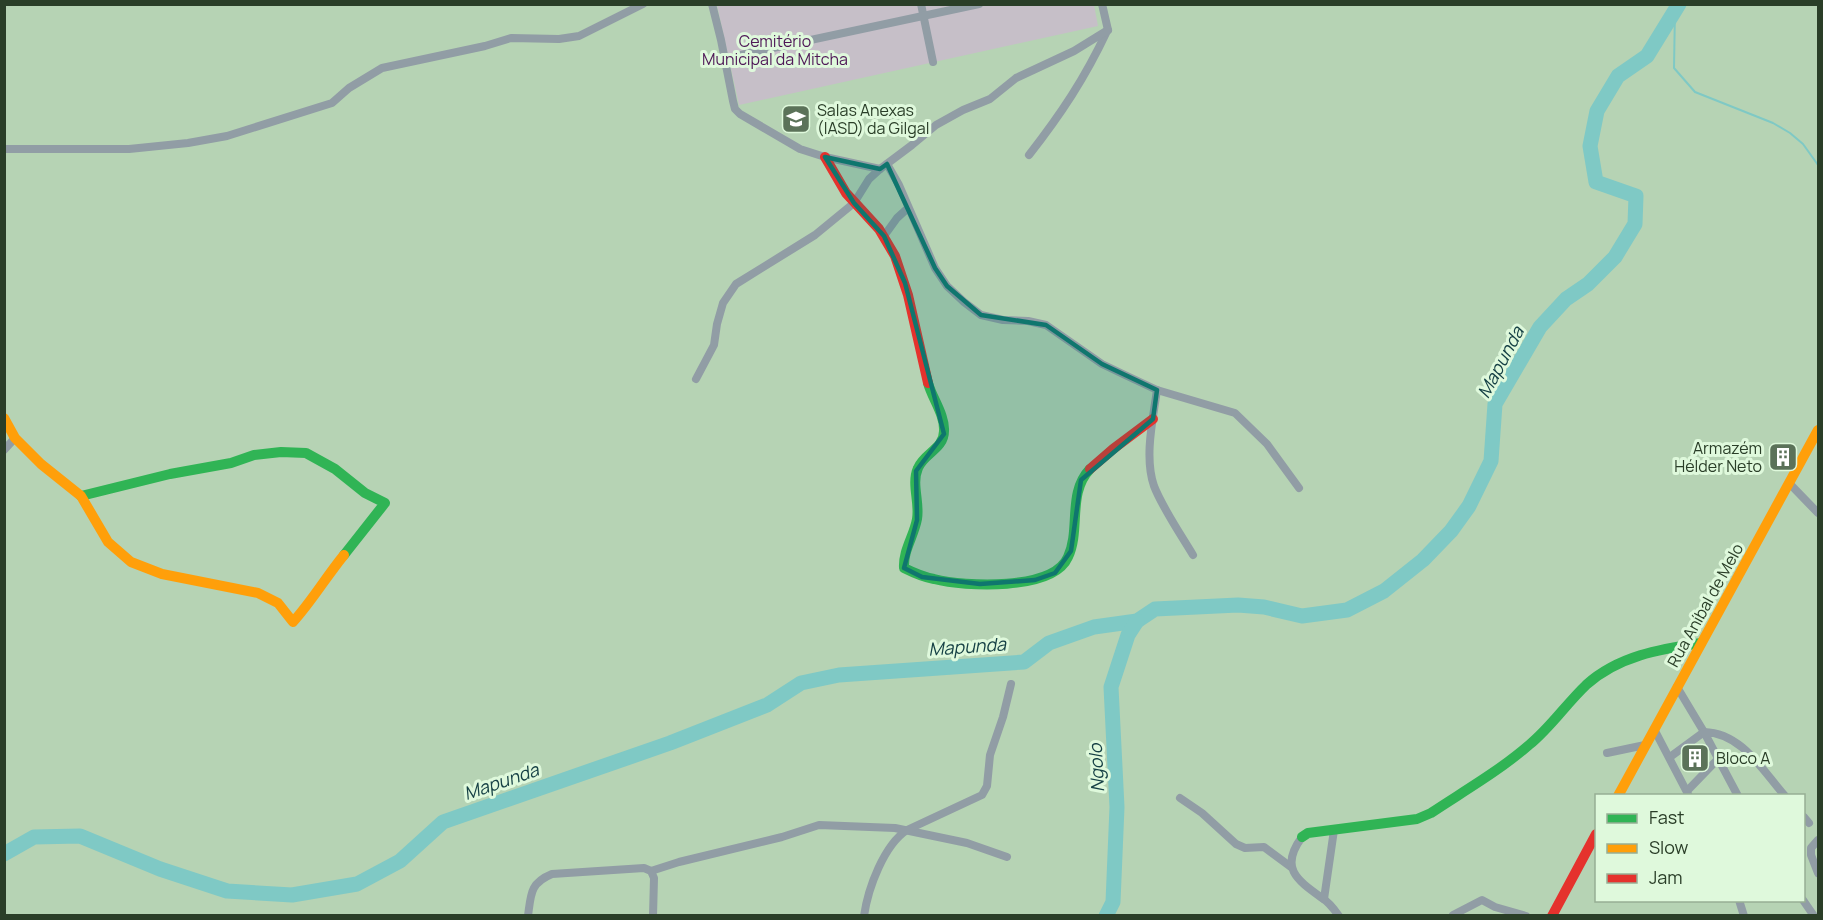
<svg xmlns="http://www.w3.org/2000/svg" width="1823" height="920" font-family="Manrope,sans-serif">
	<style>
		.green { fill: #c6bfc8 }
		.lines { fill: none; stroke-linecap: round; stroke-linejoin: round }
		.stream { stroke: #7fc9c5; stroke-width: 2 }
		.river { stroke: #7fc9c5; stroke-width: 15 }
		.street { stroke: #919da5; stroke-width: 8 }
		.fast { stroke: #30b455; stroke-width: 10 }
		.slow { stroke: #ff9f0a; stroke-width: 10 }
		.jam { stroke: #e5322d; stroke-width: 10 }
		.marked { fill: #0f766e; fill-opacity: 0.2; stroke: #0f766e; stroke-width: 4.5; stroke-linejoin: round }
		.labels { text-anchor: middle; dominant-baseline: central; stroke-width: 6; stroke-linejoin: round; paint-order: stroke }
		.park-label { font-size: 16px; fill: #4f1857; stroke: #dff9dc }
		.poi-label { font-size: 16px; fill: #2a3e28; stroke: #dff9dc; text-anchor: start }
		.street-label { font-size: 16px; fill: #2a3e28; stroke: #dff9dc }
		.water-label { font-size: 18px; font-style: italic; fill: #164145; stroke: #dff9dc }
	</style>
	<rect width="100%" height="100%" fill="#b6d3b4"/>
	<path class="green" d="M717 5H1094L1098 26 739 105Z"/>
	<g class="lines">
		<path class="stream" d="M1675 9 1674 68 1695 92 1773 123 1790 133 1803 144 1818 165"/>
		<g class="river">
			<path d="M4 854 34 837 80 836 160 869 227 891 292 895 357 884 400 861 443 822 670 743 767 705 801 683 839 675 1024 662 1049 643 1094 627 1137 621 1155 609 1238 605 1264 607 1302 616 1347 610 1384 591 1423 560 1451 531 1469 506 1491 461 1495 404 1540 327 1566 299 1588 284 1615 257 1635 224 1636 196 1596 182 1590 146 1597 111 1618 76 1647 56 1679 4"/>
			<path d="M1106 916 1113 902 1117 807 1111 687 1128 635 1137 621"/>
		</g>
		<g class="street">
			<path d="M712 4 721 40 733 101 735 109 740 114 800 149 825 157 880 169"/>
			<path d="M921 4 933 62"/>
			<path d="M1102 4 1108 30"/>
			<path d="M736 56 979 4"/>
			<path d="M4 149H129L188 143 227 136 332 103 349 88 382 68 485 46 511 38 559 39 579 36 643 4"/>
			<path d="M1029 155C1061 114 1085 78 1107 31"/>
			<path d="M887 164 899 185 935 268 947 286 964 302 981 315 1003 320 1028 321 1046 325 1102 364 1125 375 1157 390 1235 413 1267 444 1299 488"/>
			<path d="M884 236 897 218 908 208"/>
			<path d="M696 379 714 345 717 324 723 303 736 284 815 235 854 203 869 179 880 169 912 145 936 125 963 110 990 99 1016 78 1074 51 1108 30"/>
			<path d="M1157 390C1153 419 1144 457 1154 486 1162 507 1181 535 1193 555"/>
			<path d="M4 450 15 438"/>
			<path d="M1789 483 1818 513"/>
			<path d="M1654 729 1689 796"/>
			<path d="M1607 753 1645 745"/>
			<path d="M1670 757 1704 732 1677 687"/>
			<path d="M1687 791 1718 759"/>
			<path d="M1738 796 1704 732C1742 733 1762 770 1785 796"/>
			<path d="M1180 798 1202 813 1236 844 1245 848 1264 847 1291 867"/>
			<path d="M1804 817 1809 823"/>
			<path d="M1302 837C1279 868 1297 880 1322 898 1329 902 1334 909 1339 916"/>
			<path d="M1818 840 1811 848V855L1818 873"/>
			<path d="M651 871 679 862 782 837 819 825 895 828 967 843 1007 857"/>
			<path d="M1324 899 1334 830"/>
			<path d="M1739 900 1744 916"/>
			<path d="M1803 900 1814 916"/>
			<path d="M1453 915 1482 900 1495 907 1526 916"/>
			<path d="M528 916C531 894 530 883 552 874L644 868 651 871 654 878 653 916"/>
			<path d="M864 916C868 888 884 845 907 830L982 795 987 786 990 755 1003 717 1011 684"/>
		</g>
		<g class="fast">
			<path d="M928 383C932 398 945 415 944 431 944 449 924 453 918 468 911 484 920 502 917 519 914 536 903 550 904 568 914 573 923 577 934 579 965 587 1053 591 1068 557 1081 529 1067 493 1090 469"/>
			<path d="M81 496 170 474 231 463 254 455 281 452 306 453 335 469 365 493 385 503 344 555"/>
			<path d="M1302 837 1308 833 1417 819 1431 813C1464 791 1499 771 1529 745 1551 727 1566 704 1586 685 1618 656 1660 649 1701 643"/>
		</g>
		<g class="slow">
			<path d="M4 418 15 438 41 464 81 496 108 542 131 562 162 574 258 593 278 603 293 622C312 601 326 577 344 555"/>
			<path d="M1618 796 1818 430"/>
		</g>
		<g class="jam">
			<path d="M825 157 846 193 879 229 895 256 908 295 928 383"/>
			<path d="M1090 469 1113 449 1153 419"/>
			<path d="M1552 916 1596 834"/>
		</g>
	</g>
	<path class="marked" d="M825 157 880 169 887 164 935 268 947 286 981 315 1046 325 1102 364 1157 390 1153 419 1081 480 1071 551 1055 573 1035 580 980 584 922 577 904 568 917 520 916 471 944 434 905 283 884 236 854 203Z"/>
	<defs>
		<g id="school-square" transform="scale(1.5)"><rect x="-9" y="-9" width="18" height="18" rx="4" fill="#5b7259" stroke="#dff9dc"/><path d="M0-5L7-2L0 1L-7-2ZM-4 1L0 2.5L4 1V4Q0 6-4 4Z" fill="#fff"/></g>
		<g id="building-square" transform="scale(1.5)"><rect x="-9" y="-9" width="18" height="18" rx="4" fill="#5b7259" stroke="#dff9dc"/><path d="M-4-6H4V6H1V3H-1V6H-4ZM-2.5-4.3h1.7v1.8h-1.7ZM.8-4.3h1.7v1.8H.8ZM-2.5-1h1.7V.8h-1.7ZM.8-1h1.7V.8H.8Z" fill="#fff"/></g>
	</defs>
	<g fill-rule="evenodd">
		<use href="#school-square" x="796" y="119"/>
		<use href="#building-square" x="1783" y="457"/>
		<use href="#building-square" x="1695" y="758"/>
	</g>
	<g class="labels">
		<g class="park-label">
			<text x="775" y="41">Cemitério<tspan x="775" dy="18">Municipal da Mitcha</tspan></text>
		</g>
		<g class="poi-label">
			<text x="817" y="110">Salas Anexas<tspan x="817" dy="18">(IASD) da Gilgal</tspan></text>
			<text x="1762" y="448" text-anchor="end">Armazém<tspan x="1762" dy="18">Hélder Neto</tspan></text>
			<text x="1716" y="758">Bloco A</text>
		</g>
		<g class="street-label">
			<text transform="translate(1705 605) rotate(-61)">Rua Aníbal de Melo</text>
		</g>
		<g class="water-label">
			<text transform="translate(1500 362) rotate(-62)">Mapunda</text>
			<text transform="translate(967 646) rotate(-4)">Mapunda</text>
			<text transform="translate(1096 768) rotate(-93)">Ngolo</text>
			<text transform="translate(501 781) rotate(-19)">Mapunda</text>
		</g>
	</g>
	<rect width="1823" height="920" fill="none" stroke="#2a3e28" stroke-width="12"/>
	<rect x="1595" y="794" width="210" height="108" fill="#dff9dc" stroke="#97ae94" stroke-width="1.5"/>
	<rect x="1607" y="814" width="30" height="9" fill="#30b455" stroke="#97ae94" stroke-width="1.5"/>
	<text x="1649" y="824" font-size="18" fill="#2a3e28">Fast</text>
	<rect x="1607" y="844" width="30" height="9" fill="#ff9f0a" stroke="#97ae94" stroke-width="1.5"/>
	<text x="1649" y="854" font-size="18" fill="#2a3e28">Slow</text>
	<rect x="1607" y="874" width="30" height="9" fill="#e5322d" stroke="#97ae94" stroke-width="1.5"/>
	<text x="1649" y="884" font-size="18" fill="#2a3e28">Jam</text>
</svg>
